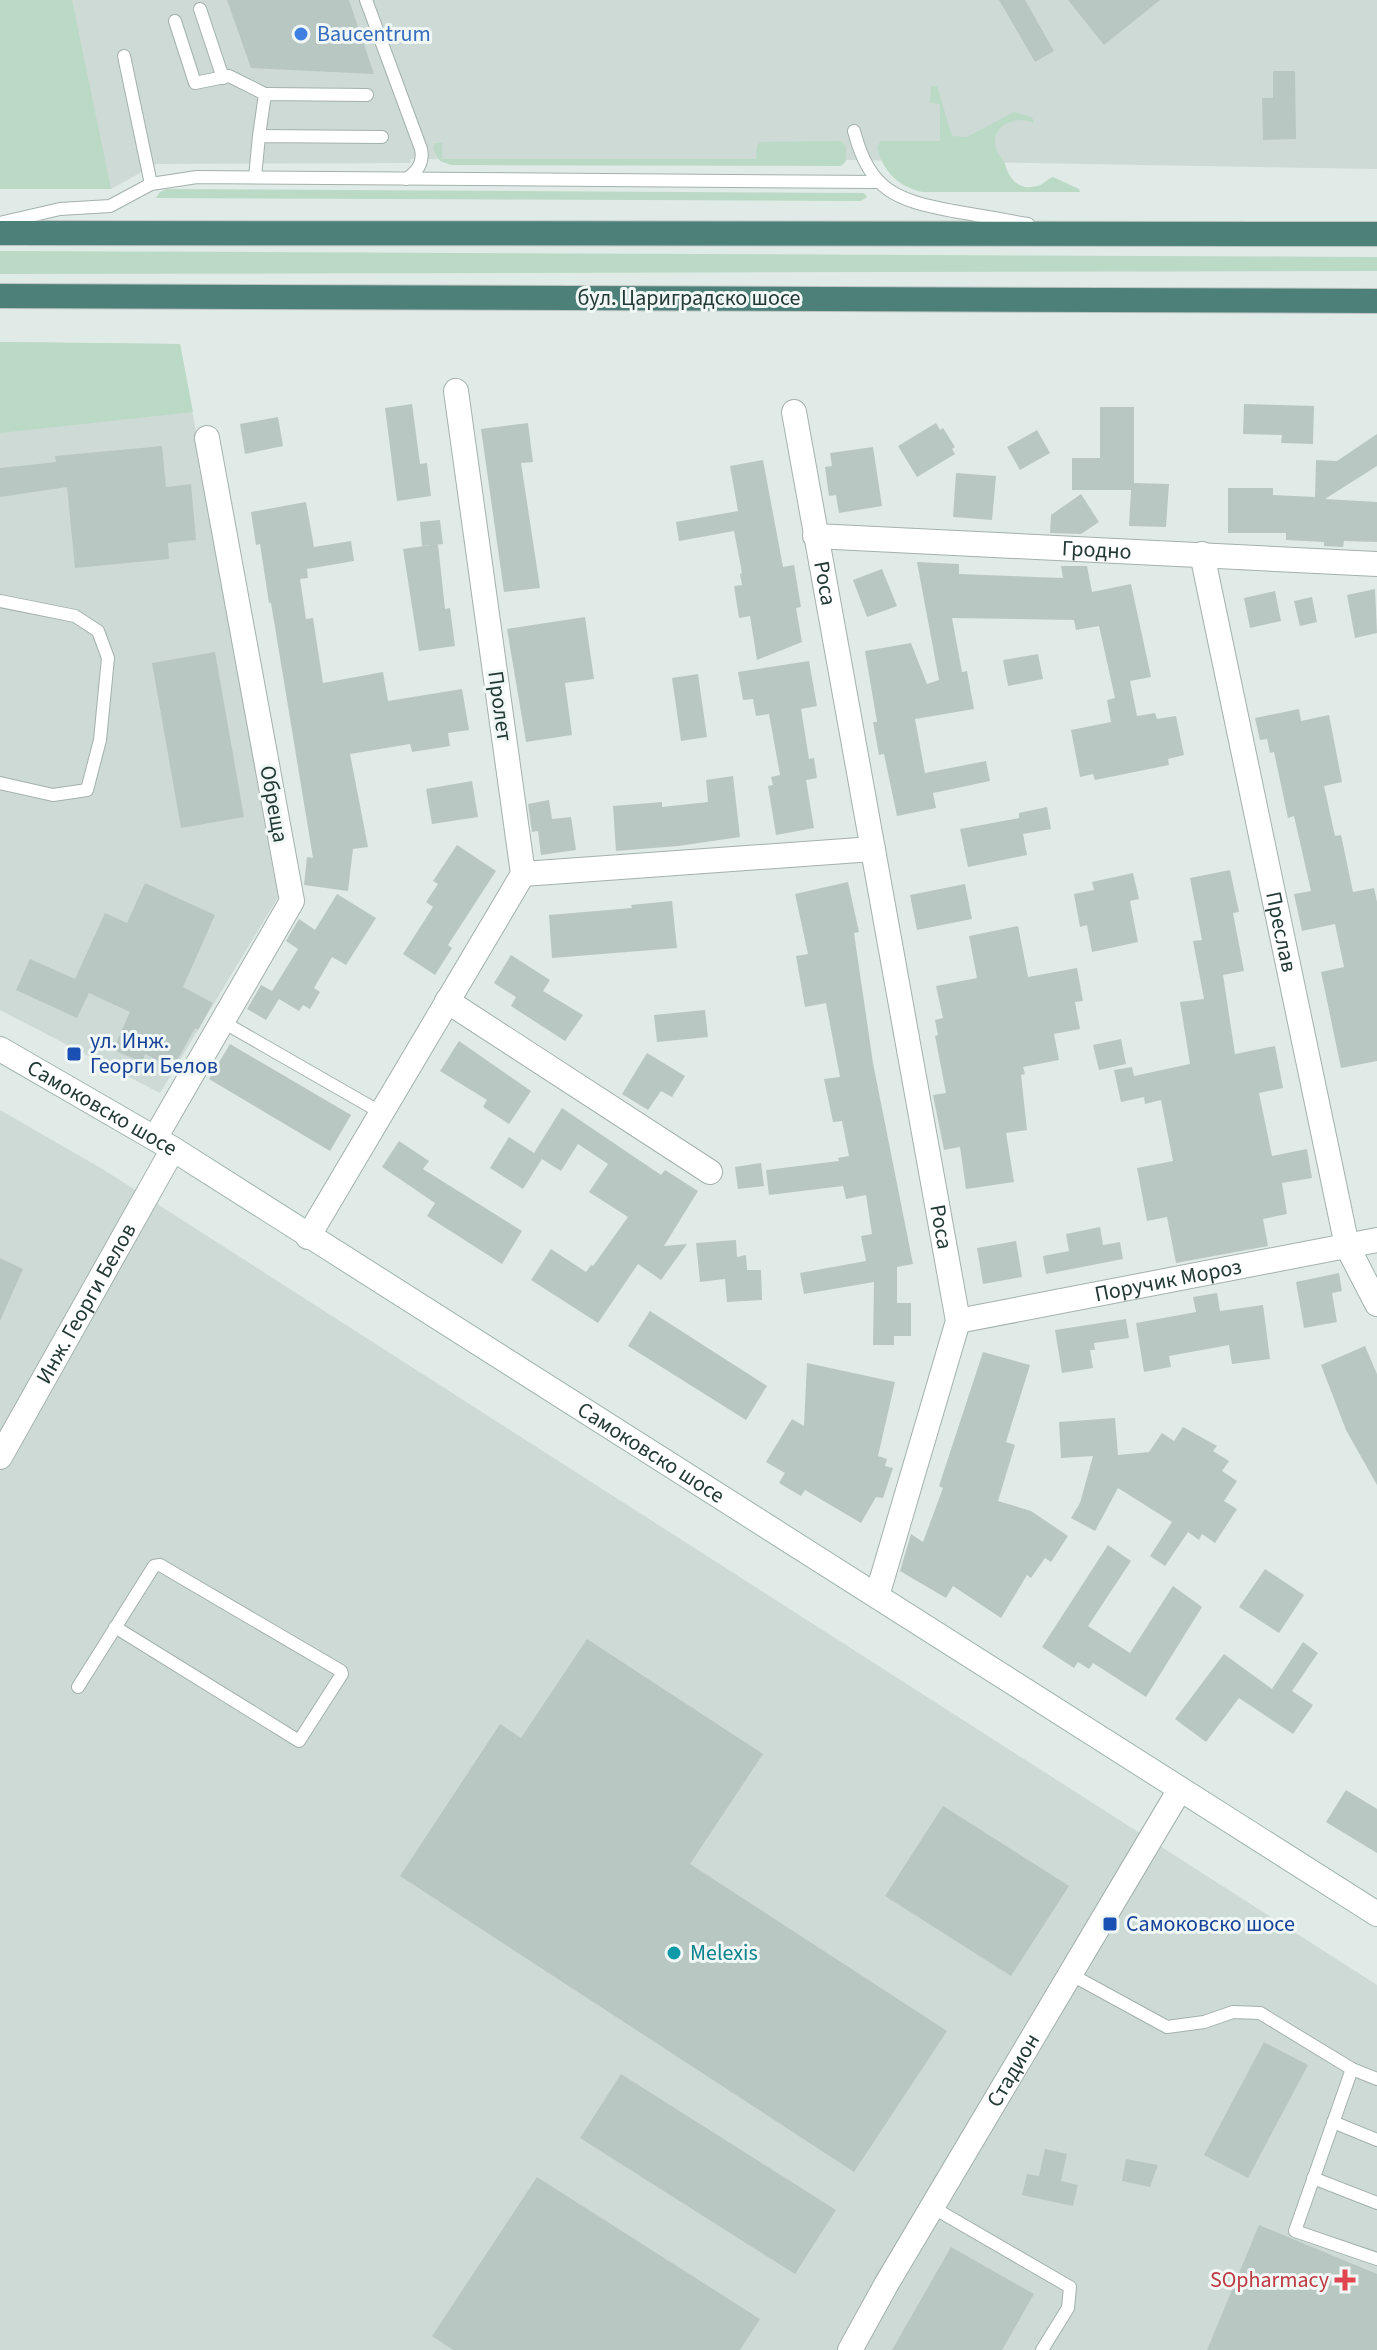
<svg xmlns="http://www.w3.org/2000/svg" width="1377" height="2350" font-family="'Source Sans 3',sans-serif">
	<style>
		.built { fill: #cedad5 }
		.green { fill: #badac6 }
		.building { fill: #b9c7c3 }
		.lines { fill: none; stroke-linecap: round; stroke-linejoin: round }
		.service-casing { stroke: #a3b1ad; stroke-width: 14 }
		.minor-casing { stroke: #a3b1ad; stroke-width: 26 }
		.tertiary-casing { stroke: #a3b1ad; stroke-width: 26 }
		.secondary-casing { stroke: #a0b5af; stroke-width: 26 }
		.trunk-casing { stroke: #bdc4c2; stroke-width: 26 }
		.service { stroke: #fff; stroke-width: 12 }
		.minor { stroke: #fff; stroke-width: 24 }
		.tertiary { stroke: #fff; stroke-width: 24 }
		.secondary { stroke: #fff; stroke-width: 24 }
		.trunk { stroke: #4c8079; stroke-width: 24 }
		.shop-dot { fill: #3f7fe0; stroke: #f0f7f4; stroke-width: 3 }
		.transit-dot { fill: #1a4fb4; stroke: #f0f7f4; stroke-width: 3 }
		.culture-dot { fill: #0f9aa8; stroke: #f0f7f4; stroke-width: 3 }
		.health-dot { fill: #e0444e; stroke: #f0f7f4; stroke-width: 3 }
		.labels { text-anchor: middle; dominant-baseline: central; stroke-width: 6; stroke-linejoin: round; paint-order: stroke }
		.shop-label { font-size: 22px; fill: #366cbe; stroke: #f0f7f4; text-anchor: start }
		.street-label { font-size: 22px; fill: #223935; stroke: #f0f7f4 }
		.transit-label { font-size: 22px; fill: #164399; stroke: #f0f7f4; text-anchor: start }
		.culture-label { font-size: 22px; fill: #0d838f; stroke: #f0f7f4; text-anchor: start }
		.health-label { font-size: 22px; fill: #be3a42; stroke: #f0f7f4; text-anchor: end }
	</style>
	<rect width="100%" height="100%" fill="#e0eae6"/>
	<g class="built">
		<path d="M0 0H1377V169L850 160 411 159 410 163 156 164 111 189H0Z"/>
		<path d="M0 342 180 344 280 894 160 1093 0 1010Z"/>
		<path d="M0 1110 104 1170 1377 1985V2350H0Z"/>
	</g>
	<g class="green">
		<path d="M0 0H72L111 189H0Z"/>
		<path d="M931 86H937L952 136 967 137 1014 112 1032 117 1034 123C1017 115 990 124 996 148 997 154 1003 158 1005 164 1009 179 1019 191 1037 186 1043 185 1047 179 1053 177L1079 189 1080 192H922C897 186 882 170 877 146L881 141H940V104L930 103Z"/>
		<path d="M841 141 846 146V161L841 166 451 165 440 161 433 149 435 143H442V159H756L757 146 760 142Z"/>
		<path d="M167 189 864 193 867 197 861 201 156 198 160 192Z"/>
		<path d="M0 251 1377 257V271L0 274Z"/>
		<path d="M0 342 180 344 193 412 0 433Z"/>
	</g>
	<g class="building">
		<path d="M227 0H349L374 74 251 68Z"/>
		<path d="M999 0H1025L1054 51 1035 62Z"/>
		<path d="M1068 0H1160L1104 45Z"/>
		<path d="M1273 71H1295L1296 139 1263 140 1262 98H1273Z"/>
		<path d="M412 404 420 464 427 463 431 496 397 501 385 408Z"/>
		<path d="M1244 404 1314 406 1313 444 1281 443 1282 435 1243 434Z"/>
		<path d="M1100 407H1134V483L1169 484 1166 527 1129 526 1131 490H1072V458H1100Z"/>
		<path d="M278 417 283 446 245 454 240 424Z"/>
		<path d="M528 423 533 462 521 463 540 588 504 592 481 429Z"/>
		<path d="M936 423 940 430 943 428 955 447 952 449 955 454 917 477 898 446Z"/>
		<path d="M1037 430 1050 453 1020 470 1007 447Z"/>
		<path d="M1377 434V466L1325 499 1377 502V542L1344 541 1343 547 1324 546V542L1286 540V533H1228V488H1273V495L1315 497 1316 460 1337 461Z"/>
		<path d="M162 446 166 487 191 484 196 540 168 543 169 559 75 568 67 487 0 497V468L56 462 55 456Z"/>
		<path d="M873 447 882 506 839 513 836 495 829 496 825 467 832 466 830 453Z"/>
		<path d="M763 460 783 567 794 565 801 607 796 608 802 642 757 660 750 616 739 618 734 586 742 585 740 574 742 573 734 531 679 541 676 522 738 511 730 466Z"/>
		<path d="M956 473 996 476 992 520 953 517Z"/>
		<path d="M1081 494 1099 522 1081 534 1050 533 1051 515Z"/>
		<path d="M306 502 314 547 351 541 354 561 307 569 308 578 300 579 306 619 313 618 323 683 383 672 388 701 462 689 469 730 448 733 450 746 412 752 410 744 350 754 368 847 353 849 348 891 304 885 307 857 313 858 271 603H269L260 544 256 545 251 512Z"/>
		<path d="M440 520 443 544 422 546 420 522Z"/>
		<path d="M438 544 445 609 450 608 455 646 419 651 403 549Z"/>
		<path d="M917 562 959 564V574L1063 578 1061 566H1087L1092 592 1131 584 1151 677 1130 681 1137 716 1155 713 1157 719 1176 716 1184 755 1168 759 1169 765 1095 780 1093 774 1080 777 1071 730 1111 722 1107 700 1115 698 1099 626 1076 630 1074 620 952 618 962 672 967 671 974 709 915 719 925 773 986 761 990 781 933 793 936 808 897 816 884 754 879 755 873 722H877L865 651 911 643 927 684 939 680Z"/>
		<path d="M882 569 897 606 867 617 853 580Z"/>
		<path d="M1375 589 1377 633 1355 638 1347 595Z"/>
		<path d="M1275 591 1281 621 1250 628 1244 598Z"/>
		<path d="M1312 597 1317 622 1300 626 1294 601Z"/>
		<path d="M585 617 594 679 565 683 572 735 526 742 507 629Z"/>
		<path d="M215 652 244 817 181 828 152 663Z"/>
		<path d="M1038 654 1043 679 1008 686 1003 660Z"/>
		<path d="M809 661 817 706 801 709 809 759 814 758 817 778 806 780 814 828 776 835 768 786 773 785 771 777 780 775 769 714 756 716 753 699 743 700 738 672Z"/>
		<path d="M698 674 707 737 681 741 672 678Z"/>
		<path d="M1299 709 1301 721 1329 715 1342 782 1324 786 1335 836 1341 835 1353 892 1374 888 1377 902V1061L1341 1068 1321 972 1344 967 1335 924 1302 931 1294 894 1311 891 1294 816 1288 818 1274 752 1270 753 1267 739 1260 740 1255 718Z"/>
		<path d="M733 776 740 837 678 846 616 851 613 806 662 802V807L708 802 706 780Z"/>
		<path d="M472 781 478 817 432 824 426 789Z"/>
		<path d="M549 800 552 819 571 817 576 850 541 855 538 831 532 832 528 804Z"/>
		<path d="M1047 807 1051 829 1023 834 1027 855 968 867 960 829 1019 818V813Z"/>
		<path d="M457 845 496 871 448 945 452 948 435 975 403 954 433 907 426 902 438 884 433 881Z"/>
		<path d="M1230 870 1239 912 1233 913 1244 971 1223 975 1235 1054 1275 1046 1283 1088 1259 1093 1272 1156 1307 1149 1312 1178 1282 1183 1287 1214 1263 1219 1268 1246 1176 1263 1167 1217 1147 1221 1137 1168 1173 1161 1161 1100 1145 1104 1144 1097 1121 1102 1114 1070 1132 1067 1134 1076 1190 1064 1180 1002 1204 999 1193 941 1202 940 1190 878Z"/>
		<path d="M1133 873 1139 899 1130 901 1138 942 1092 952 1087 925 1080 927 1074 894 1094 890 1092 882Z"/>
		<path d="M848 882 859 932 854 933 873 1063 913 1264 897 1267V1303H911V1336H894V1345H873L874 1282 804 1294 800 1273 866 1261 861 1236 872 1234 866 1195 846 1199 843 1186 769 1195 766 1170 839 1161 838 1158 849 1156 842 1121 833 1122 824 1079 840 1077 826 1003 805 1007 796 956 808 954 795 894Z"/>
		<path d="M145 883 215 915 183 987 213 1003 198 1030 195 1028 173 1068 145 1054 142 1062 113 1050 130 1012 89 993 77 1018 16 990 30 959 75 979 105 913 127 923Z"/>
		<path d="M965 884 972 919 917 930 910 895Z"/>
		<path d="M337 894 376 918 346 965 332 957 314 988 320 992 310 1009 303 1005 299 1011 279 999 266 1020 247 1009 261 985 272 991 298 949 286 941 299 919 315 930Z"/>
		<path d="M672 901 677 948 552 958 549 915 632 908 631 905Z"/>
		<path d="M1018 926 1028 977 1077 968 1083 1001 1075 1002 1080 1029 1054 1034 1059 1060 1023 1067 1025 1074 1021 1075 1027 1130 1006 1133 1014 1182 966 1189 960 1147 944 1150 933 1095 946 1093 935 1036 938 1035 935 1020 943 1018 936 986 977 978 969 936Z"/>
		<path d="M511 955 550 980 543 991 583 1015 565 1041 511 1006 516 997 494 983Z"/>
		<path d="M705 1010 708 1037 657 1042 654 1015Z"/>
		<path d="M1121 1039 1126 1064 1099 1070 1093 1045Z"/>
		<path d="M459 1041 531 1091 509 1124 483 1107 487 1100 440 1071Z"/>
		<path d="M230 1044 351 1115 330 1151 209 1079Z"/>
		<path d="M647 1053 685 1076 672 1097 661 1091 648 1110 622 1094Z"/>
		<path d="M562 1108 661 1175 665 1170 698 1191 664 1246 687 1244 661 1280 638 1264 598 1323 531 1280 551 1249 586 1272 591 1265 593 1266 628 1217 589 1192 608 1164 578 1144 561 1171 542 1159 523 1189 490 1168 509 1137 534 1153Z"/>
		<path d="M399 1141 429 1161 423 1169 522 1231 502 1264 427 1216 435 1203 382 1167Z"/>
		<path d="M761 1163 764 1186 738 1189 735 1167Z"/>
		<path d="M1100 1227 1103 1245 1120 1242 1123 1259 1046 1274 1043 1256 1069 1251 1066 1234Z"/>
		<path d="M736 1240 737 1257 746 1255 747 1270H761L762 1300 727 1302 725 1279 700 1282 696 1243Z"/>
		<path d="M1016 1241 1022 1277 983 1284 977 1248Z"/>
		<path d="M0 1258 23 1269 0 1321Z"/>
		<path d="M1339 1273 1342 1291 1332 1293 1337 1322 1304 1328 1296 1282Z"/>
		<path d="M1217 1293 1220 1311 1263 1305 1270 1359 1232 1364 1229 1345 1169 1356 1171 1367 1144 1372 1136 1323 1196 1312 1193 1297Z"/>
		<path d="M650 1311 767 1386 746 1420 628 1346Z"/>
		<path d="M1126 1319 1129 1338 1094 1343 1095 1350H1090L1093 1368 1062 1373 1055 1330Z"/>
		<path d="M1365 1346 1377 1374V1485L1346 1430 1321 1365Z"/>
		<path d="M983 1352 1030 1365 1006 1442 1015 1445 998 1501 1031 1511 1068 1536 1051 1562 1045 1558 1031 1578 1027 1575 1001 1618 953 1586 946 1598 900 1571 911 1534 923 1542 943 1488 939 1486Z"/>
		<path d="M807 1363 895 1382 878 1456 887 1459 885 1466 893 1468 883 1498 876 1497 861 1523 805 1490 801 1496 779 1483 785 1473 766 1462 792 1419 804 1426Z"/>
		<path d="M1115 1418 1118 1455 1149 1452 1162 1433 1174 1441 1183 1427 1217 1446 1213 1451 1229 1461 1222 1471 1237 1481 1224 1501 1237 1509 1215 1543 1202 1534 1199 1540 1188 1532 1165 1566 1150 1556 1172 1522 1118 1488 1095 1531 1071 1518 1080 1503 1093 1456 1061 1458 1059 1422Z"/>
		<path d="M1108 1545 1131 1561 1088 1626 1130 1653 1173 1586 1202 1607 1146 1697 1093 1663 1089 1669 1078 1662 1074 1668 1042 1647Z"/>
		<path d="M1265 1569 1304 1595 1279 1633 1239 1607Z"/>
		<path d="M587 1639 763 1754 690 1864 947 2031 854 2172 400 1876 500 1724 521 1738Z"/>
		<path d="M1303 1642 1318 1653 1292 1691 1313 1705 1293 1734 1239 1698 1206 1742 1175 1719 1224 1654 1272 1689Z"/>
		<path d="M1346 1790 1377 1809V1853L1326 1822Z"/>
		<path d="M943 1806 1069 1886 1011 1976 885 1896Z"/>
		<path d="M1264 2042 1308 2065 1248 2178 1204 2155Z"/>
		<path d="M621 2074 836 2210 795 2274 580 2138Z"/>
		<path d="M1045 2149 1067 2154 1061 2181 1078 2185 1073 2206 1022 2195 1027 2174 1039 2176Z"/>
		<path d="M1126 2159 1158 2165 1150 2187 1122 2181Z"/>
		<path d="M537 2177 760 2319 740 2350H453L432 2336Z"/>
		<path d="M1259 2225 1377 2274V2350H1207Z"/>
		<path d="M951 2247 1034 2294 1002 2350H892Z"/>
	</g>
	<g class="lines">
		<g class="service-casing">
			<g id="service">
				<path d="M366 0 421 149C424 163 417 172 406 179"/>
				<path d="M200 9 223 78"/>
				<path d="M175 21 195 83 229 76 265 94"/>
				<path d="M124 56 151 184"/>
				<path d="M854 131C870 192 897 200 953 211 978 215 1003 220 1028 224"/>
				<path d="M259 136 265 94 367 95"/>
				<path d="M255 177 259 136 382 137"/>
				<path d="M0 223 60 209 110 206 151 184 197 177 879 182"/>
				<path d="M0 601 75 616 98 631 108 658 100 740 87 790 53 795 0 783"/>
				<path d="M223 1022 380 1112"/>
				<path d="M78 1687 154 1566 160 1565 341 1671 342 1674 299 1741 115 1627"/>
				<path d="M1070 1974 1167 2027 1204 2022 1233 2012 1260 2013 1352 2069 1377 2079"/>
				<path d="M1352 2069 1295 2231 1377 2259"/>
				<path d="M1333 2122 1377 2140"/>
				<path d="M1313 2178 1377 2203"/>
				<path d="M932 2207 1070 2287 1068 2308 1042 2350"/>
			</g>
		</g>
		<g class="minor-casing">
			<g id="minor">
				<path id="s1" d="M794 412 958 1321 877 1596"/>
				<path id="s2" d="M815 536 1377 564"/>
				<path id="s3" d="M1202 554 1347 1246 1377 1304"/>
				<path d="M523 874 873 849"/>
				<path d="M447 1001 710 1172"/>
				<path d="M155 1138 292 901 207 438"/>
				<path d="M308 1237 523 874 456 391"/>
				<path id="s4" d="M958 1321 1377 1240"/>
				<path id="s5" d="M850 2350 887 2283 1179 1791"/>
			</g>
		</g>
		<g class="tertiary-casing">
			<g id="tertiary">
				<path id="s6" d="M0 1457 173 1149"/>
			</g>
		</g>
		<g class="secondary-casing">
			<g id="secondary">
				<path id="s7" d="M0 1049 173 1149 1377 1914"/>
			</g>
		</g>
		<g class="trunk-casing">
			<g id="trunk">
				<path d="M0 233 1377 234"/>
				<path d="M0 296 1377 301"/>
			</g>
		</g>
		<use href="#service" class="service"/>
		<use href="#minor" class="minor"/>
		<use href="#tertiary" class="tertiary"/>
		<use href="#secondary" class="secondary"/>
		<use href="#trunk" class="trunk"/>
	</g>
	<circle class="shop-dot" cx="301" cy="34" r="8"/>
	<g class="transit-dot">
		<rect x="66" y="1046" width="16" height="16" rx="4"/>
		<rect x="1102" y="1916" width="16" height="16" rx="4"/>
	</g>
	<circle class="culture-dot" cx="674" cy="1953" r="8"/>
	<path class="health-dot" d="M1341 2268h8v8h8v8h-8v8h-8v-8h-8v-8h8z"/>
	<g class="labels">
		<g class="shop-label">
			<text x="317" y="34">Baucentrum</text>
		</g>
		<g class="street-label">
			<text x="689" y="298">бул. Цариградско шосе</text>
			<text stroke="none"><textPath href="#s2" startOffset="282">Гродно</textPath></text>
			<text stroke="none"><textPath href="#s1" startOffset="174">Роса</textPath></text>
			<text transform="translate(500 706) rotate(82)">Пролет</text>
			<text transform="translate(274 804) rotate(80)">Обреща</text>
			<text stroke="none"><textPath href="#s3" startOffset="386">Преслав</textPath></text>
			<text stroke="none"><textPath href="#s7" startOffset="118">Самоковско шосе</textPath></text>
			<text stroke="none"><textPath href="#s1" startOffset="828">Роса</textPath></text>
			<text stroke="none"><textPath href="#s4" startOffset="214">Поручик Мороз</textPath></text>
			<text stroke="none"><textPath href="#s6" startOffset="176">Инж. Георги Белов</textPath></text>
			<text stroke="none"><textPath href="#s7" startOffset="766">Самоковско шосе</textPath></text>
			<text stroke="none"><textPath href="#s5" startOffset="324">Стадион</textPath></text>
		</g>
		<g class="transit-label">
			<text x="90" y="1041">ул. Инж.<tspan x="90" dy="25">Георги Белов</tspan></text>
			<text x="1126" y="1924">Самоковско шосе</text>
		</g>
		<g class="culture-label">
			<text x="690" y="1953">Мelexis</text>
		</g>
		<g class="health-label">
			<text x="1329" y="2280">SOpharmacy</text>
		</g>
	</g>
</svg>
